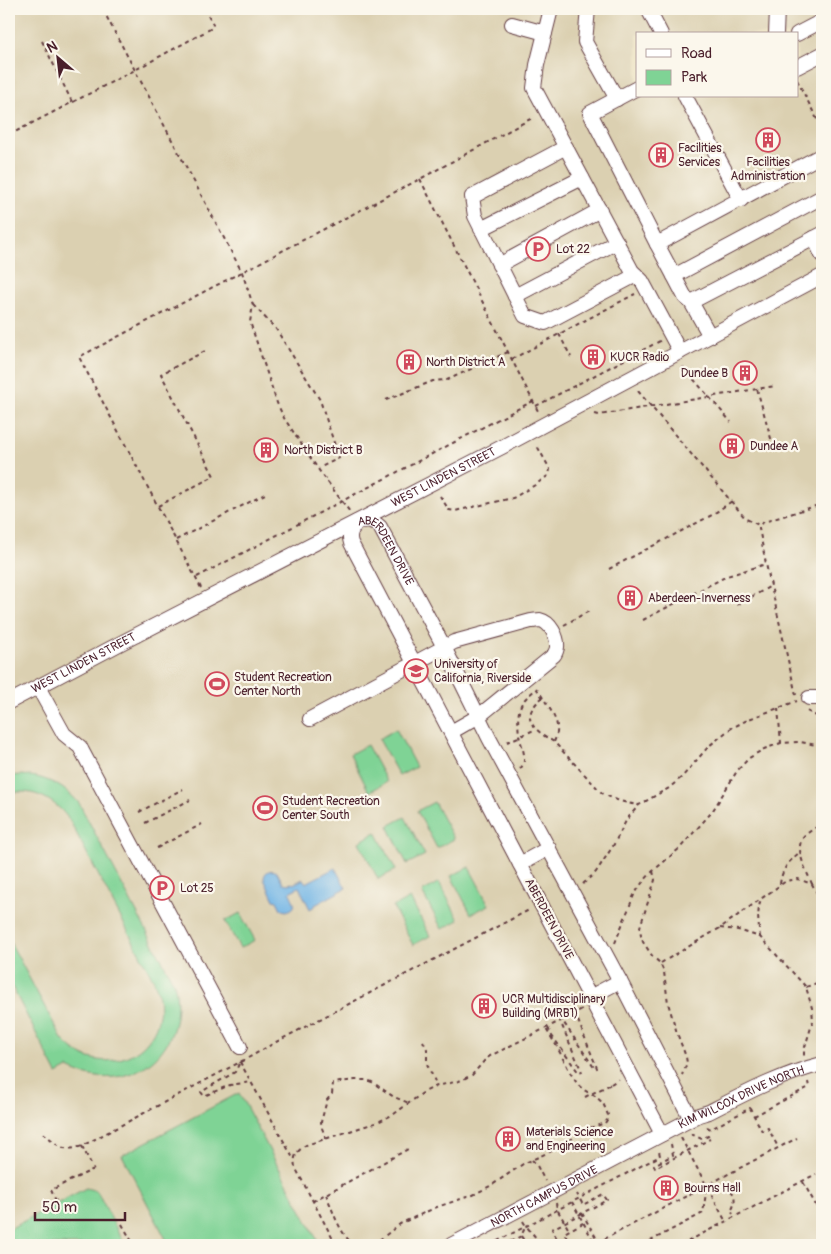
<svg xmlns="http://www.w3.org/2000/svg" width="831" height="1254" font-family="Pangolin,sans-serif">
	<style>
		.built { fill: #dbd0b1; fill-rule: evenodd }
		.green { fill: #7fd395; stroke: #647960 }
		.water { fill: #6fb4e5; stroke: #5c6a88 }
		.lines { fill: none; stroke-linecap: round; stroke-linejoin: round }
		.minor-casing { stroke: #623c41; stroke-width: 16 }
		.path { stroke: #623c41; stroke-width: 2; stroke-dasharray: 4 4; stroke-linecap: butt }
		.minor { stroke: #fff; stroke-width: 14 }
		.path-bridge { stroke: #623c41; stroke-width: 2; stroke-dasharray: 4 4; stroke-linecap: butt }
		.labels { text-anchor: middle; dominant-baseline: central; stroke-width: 4.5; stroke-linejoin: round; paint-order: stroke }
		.poi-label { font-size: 12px; fill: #4a1f2b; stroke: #fbf7ec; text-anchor: start }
		.street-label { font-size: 12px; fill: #4a1f2b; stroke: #fbf7ec }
	</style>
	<rect width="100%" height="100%" fill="#fbf7ec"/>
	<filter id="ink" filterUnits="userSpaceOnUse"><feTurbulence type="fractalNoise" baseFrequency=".02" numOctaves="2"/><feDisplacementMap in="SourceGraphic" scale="10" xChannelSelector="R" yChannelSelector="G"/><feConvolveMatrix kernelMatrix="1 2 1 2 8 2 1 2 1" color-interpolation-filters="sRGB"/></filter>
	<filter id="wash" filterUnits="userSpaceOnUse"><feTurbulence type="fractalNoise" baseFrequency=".0096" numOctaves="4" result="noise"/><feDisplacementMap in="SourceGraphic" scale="20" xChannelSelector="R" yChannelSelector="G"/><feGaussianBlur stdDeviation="1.12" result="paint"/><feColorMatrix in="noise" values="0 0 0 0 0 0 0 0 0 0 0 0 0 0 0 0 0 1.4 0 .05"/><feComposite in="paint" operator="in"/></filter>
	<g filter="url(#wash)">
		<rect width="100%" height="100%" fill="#eadfbb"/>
		<path class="built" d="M9 9H822V1245H9ZM637 34H797V96H637Z"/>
		<g class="green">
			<path d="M396 729 416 767 399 776 379 739Z"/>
			<path d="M367 745 387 782 369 792 350 754Z"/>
			<path d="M20 775C45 776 63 785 79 803L174 983C191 1050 130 1099 68 1068L57 1074 9 981V940L62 1039C106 1090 181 1043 154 981L70 821C56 800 34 788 9 793V776Z"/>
			<path d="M434 802 454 839 437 848 417 811Z"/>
			<path d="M405 817 425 855 407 864 388 826Z"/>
			<path d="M376 832 396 870 378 879 359 842Z"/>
			<path d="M469 867 489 905 471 914 451 876Z"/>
			<path d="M439 882 459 920 442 929 422 892Z"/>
			<path d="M410 898 430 936 413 945 393 907Z"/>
			<path d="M240 913 255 940 240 948 225 921Z"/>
			<path d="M239 1093 320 1245H169L122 1155Z"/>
			<path d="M86 1188 97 1191 125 1245H9V1229Z"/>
		</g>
		<path class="water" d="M335 868 346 888 315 905V906L310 909 299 887 291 891 290 893C293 901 300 908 286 911L281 909 277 901 274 900 264 879C264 872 270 868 277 872L283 883 288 884 292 883 293 884 303 879 306 883Z"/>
	</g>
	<g filter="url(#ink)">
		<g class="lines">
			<g class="minor-casing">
				<g id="minor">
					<path d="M551 9 537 65 534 88 632 271 642 281 680 352"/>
					<path d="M588 9 585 42 617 99"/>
					<path d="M648 9 661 34"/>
					<path d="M512 24 545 33"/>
					<path d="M776 34 777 9"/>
					<path d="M797 34 822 21"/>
					<path d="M797 67 822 54"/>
					<path d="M637 88 590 113 657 244"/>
					<path d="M685 96 741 200"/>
					<path d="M566 147 472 197 475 216 525 316 545 323 636 275"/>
					<path d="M481 229 582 178"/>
					<path d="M814 238 822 255"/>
					<path d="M499 265 600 210"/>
					<path d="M674 276 657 244 822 155"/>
					<path d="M515 296 617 242"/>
					<path d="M691 302 822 234"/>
					<path d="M710 336 691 302 685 297 674 276 822 197"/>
					<path d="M38 687 64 734 80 747 82 751 240 1047"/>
					<path d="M809 698H822"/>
					<path id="s1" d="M9 702 119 644 502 447 822 276"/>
					<path d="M310 719 454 642 531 621C534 621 537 620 540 620 550 622 558 637 557 647 557 649 555 654 554 655L479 716 451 732"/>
					<path d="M520 864 549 848"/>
					<path d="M590 997 620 981"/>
					<path id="s2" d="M662 1134 351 543C348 534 352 529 357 522 368 520 372 519 380 527L444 647 489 738 620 981 691 1119"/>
					<path id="s3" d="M451 1245 699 1115 709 1112C746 1093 782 1074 822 1064"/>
				</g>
			</g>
			<g class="path">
				<path d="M103 10 242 272 253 305 250 322 277 403 284 418 318 469 350 512"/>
				<path d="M42 41 72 102"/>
				<path d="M797 80 822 129"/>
				<path d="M9 135 135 70 212 28 213 24 205 9"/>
				<path d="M420 179 539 413"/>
				<path d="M253 305 276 329 320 400 339 458 319 468"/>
				<path d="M559 334 571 357"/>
				<path d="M512 359 635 294"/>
				<path d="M683 367 731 422"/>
				<path d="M757 389 774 449"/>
				<path d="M638 391 746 519 759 525"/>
				<path d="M386 400 433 381 447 380 508 352"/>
				<path d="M536 406 660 341"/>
				<path d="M595 414 599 415 775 386"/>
				<path d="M440 496 449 510 455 511 513 498 535 485 549 475 550 469 536 444"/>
				<path d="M158 506 214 476 161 374 205 351"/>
				<path d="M176 540 267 493"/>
				<path d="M609 569 712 515 732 501"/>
				<path d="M197 577 533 401"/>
				<path d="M201 588 79 357 420 179 534 117"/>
				<path d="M737 605 771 586"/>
				<path d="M643 620 727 576 766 564"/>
				<path d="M564 625 589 611"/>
				<path d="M536 688C542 696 556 716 557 726 558 732 556 737 554 742L602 793C614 800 625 803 639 805"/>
				<path d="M796 695 766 564 759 528V525L764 522 822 504"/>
				<path d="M543 697C518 718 533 729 554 742"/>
				<path d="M778 708 781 743"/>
				<path d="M807 711 822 719"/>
				<path d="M507 742 534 730"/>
				<path d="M520 769C529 759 521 746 519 735 518 724 517 712 522 703 526 697 532 693 536 689"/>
				<path d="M139 812 183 789"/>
				<path d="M145 823 190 800"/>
				<path d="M157 848 202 824"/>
				<path d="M653 871 655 880 640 927 641 936 643 942 653 957 660 963 664 972 668 1003 677 1033 686 1057 687 1063 682 1075"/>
				<path d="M583 884 596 872 613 846 627 819 639 805 669 788 682 777 709 746 730 729 749 719 797 701"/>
				<path d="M780 884C782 869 788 862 800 852"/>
				<path d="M812 884C807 872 794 849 803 838 807 832 816 828 822 823"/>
				<path d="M720 928 738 930 760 937 806 987 812 1008 813 1021 804 1050V1056"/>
				<path d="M760 937C758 920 757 914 761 898"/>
				<path d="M615 943 634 895 642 883 653 871 680 848 712 812 737 771 749 758 764 749 781 743 800 742 822 746"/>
				<path d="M661 963 720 928 786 881 798 879 812 884 822 902"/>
				<path d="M806 987 817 983 822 984"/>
				<path d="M562 1020 575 1013"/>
				<path d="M548 1028 552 1036 579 1073 582 1072 560 1021 562 1020 595 1069 597 1068 575 1013 582 1009"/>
				<path d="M423 1041 427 1049V1064L437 1086"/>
				<path d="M248 1058 276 1042 529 910"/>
				<path d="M240 1062 294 1160"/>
				<path d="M239 1064 235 1072 201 1092 204 1096 230 1085 251 1082"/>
				<path d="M611 1084 619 1079"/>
				<path d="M754 1116 809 1087 808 1082"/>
				<path d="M707 1127 711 1129 750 1108 762 1131 768 1128 778 1147"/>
				<path d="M43 1133C59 1145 61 1153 82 1146L244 1060"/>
				<path d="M691 1134 702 1139 708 1136 710 1139"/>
				<path d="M681 1138 726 1222"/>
				<path d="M326 1139 322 1128 321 1122 327 1100 332 1094 333 1083 355 1080H366L372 1082 394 1097 409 1103"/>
				<path d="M671 1144 673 1155 654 1165 655 1168 710 1139"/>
				<path d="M82 1146 92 1166"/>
				<path d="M532 1160 536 1164 545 1181"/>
				<path d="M803 1182 822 1216"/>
				<path d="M326 1194C333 1211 339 1233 354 1245"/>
				<path d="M56 1201 51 1190 94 1169"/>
				<path d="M313 1201 410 1148"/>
				<path d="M572 1202 595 1244"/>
				<path d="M556 1203 557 1209 569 1230"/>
				<path d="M582 1213 598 1241"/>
				<path d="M523 1221C528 1230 536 1236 541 1245"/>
				<path d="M122 1224 134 1245"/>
				<path d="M521 1236 527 1245"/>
				<path d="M510 1242 521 1236 526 1226"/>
				<path d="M336 1245 295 1167C293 1156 297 1151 306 1145L378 1122 394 1114 424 1092 437 1086 459 1081 472 1075 485 1060 490 1056 560 1021"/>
				<path d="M373 1245 400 1224 406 1221 437 1207 473 1195 492 1185 523 1164 558 1148 587 1129 605 1123 607 1120 608 1115 603 1103 595 1096 584 1090 578 1085 571 1074 556 1045 546 1029"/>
				<path d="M490 1245 660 1156 659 1151"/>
				<path d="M500 1245 510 1242 511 1245"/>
				<path d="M550 1245 569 1242 595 1244 797 1138"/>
				<path d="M560 1245 552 1229 607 1200 603 1194 583 1205 577 1194"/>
				<path d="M571 1245 564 1233 583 1223"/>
				<path d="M643 1245 703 1213 707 1186C712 1186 719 1186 724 1187 736 1190 737 1202 731 1211L733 1214"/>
				<path d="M681 1245 816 1174"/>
			</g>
			<use href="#minor" class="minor"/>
			<path class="path-bridge" d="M585 1097 611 1084"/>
		</g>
	</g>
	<defs>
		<g id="building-ring" transform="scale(1.25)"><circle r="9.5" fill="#fbf7ec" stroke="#d1495b" stroke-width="1.5"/><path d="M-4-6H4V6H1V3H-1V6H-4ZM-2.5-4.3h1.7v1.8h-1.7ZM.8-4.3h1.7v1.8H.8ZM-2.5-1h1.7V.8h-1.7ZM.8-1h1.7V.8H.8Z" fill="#d1495b"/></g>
		<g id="parking-ring" transform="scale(1.25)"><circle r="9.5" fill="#fbf7ec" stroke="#d1495b" stroke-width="1.5"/><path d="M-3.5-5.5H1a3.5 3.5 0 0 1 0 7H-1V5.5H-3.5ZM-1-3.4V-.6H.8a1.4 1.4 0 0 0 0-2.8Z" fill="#d1495b"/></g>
		<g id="university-ring" transform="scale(1.25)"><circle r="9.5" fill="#fbf7ec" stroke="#d1495b" stroke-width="1.5"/><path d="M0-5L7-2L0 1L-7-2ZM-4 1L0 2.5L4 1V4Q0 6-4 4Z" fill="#d1495b"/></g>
		<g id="stadium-ring" transform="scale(1.25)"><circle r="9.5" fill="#fbf7ec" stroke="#d1495b" stroke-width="1.5"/><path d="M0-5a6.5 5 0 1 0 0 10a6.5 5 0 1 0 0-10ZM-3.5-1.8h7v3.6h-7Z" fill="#d1495b"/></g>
	</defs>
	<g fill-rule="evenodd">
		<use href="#building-ring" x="768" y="140"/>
		<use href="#building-ring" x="661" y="155"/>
		<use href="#parking-ring" x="538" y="249"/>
		<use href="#building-ring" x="593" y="357"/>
		<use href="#building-ring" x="409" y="362"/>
		<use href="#building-ring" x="745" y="373"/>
		<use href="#building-ring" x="732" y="446"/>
		<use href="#building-ring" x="266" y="450"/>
		<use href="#building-ring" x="630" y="598"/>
		<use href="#university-ring" x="416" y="671"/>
		<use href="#stadium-ring" x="217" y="684"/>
		<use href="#stadium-ring" x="265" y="808"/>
		<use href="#parking-ring" x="162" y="888"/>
		<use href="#building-ring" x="484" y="1006"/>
		<use href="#building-ring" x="508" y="1139"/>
		<use href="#building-ring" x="666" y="1188"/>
	</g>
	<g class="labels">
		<g class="poi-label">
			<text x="678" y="148">Facilities<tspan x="678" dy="14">Services</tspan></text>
			<text x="768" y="162" text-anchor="middle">Facilities<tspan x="768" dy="14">Administration</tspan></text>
			<text x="556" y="249">Lot 22</text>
			<text x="610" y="357">KUCR Radio</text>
			<text x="426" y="362">North District A</text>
			<text x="728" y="373" text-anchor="end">Dundee B</text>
			<text x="750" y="446">Dundee A</text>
			<text x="284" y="450">North District B</text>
			<text x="648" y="598">Aberdeen-Inverness</text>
			<text x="434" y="664">University of<tspan x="434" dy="14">California, Riverside</tspan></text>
			<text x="234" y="677">Student Recreation<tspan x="234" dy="14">Center North</tspan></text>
			<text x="282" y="801">Student Recreation<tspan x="282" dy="14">Center South</tspan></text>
			<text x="180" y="888">Lot 25</text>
			<text x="502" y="999">UCR Multidisciplinary<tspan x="502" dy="14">Building (MRB1)</tspan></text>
			<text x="526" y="1132">Materials Science<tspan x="526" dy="14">and Engineering</tspan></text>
			<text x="684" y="1188">Bourns Hall</text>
		</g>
		<g class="street-label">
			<text stroke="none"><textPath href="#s1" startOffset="489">WEST LINDEN STREET</textPath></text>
			<text stroke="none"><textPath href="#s2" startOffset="736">ABERDEEN DRIVE</textPath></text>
			<text stroke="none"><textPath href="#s1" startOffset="84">WEST LINDEN STREET</textPath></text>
			<text transform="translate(549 919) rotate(62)">ABERDEEN DRIVE</text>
			<text stroke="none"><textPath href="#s3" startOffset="326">KIM WILCOX DRIVE NORTH</textPath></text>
			<text stroke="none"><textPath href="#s3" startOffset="105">NORTH CAMPUS DRIVE</textPath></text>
		</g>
	</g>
	<rect width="831" height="1254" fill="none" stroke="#fbf7ec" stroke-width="30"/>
	<rect x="636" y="32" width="162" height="65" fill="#fbf7ec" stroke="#b4a19f"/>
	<rect x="646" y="49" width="25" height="8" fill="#ffffff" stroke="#b4a19f"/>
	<text x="681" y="58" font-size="15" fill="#4a1f2b">Road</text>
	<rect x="646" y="70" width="25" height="15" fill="#7fd395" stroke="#b4a19f"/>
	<text x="681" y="82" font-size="15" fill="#4a1f2b">Park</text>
	<g transform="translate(58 58) rotate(332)" stroke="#fbf7ec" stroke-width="4" paint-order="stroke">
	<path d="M0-4L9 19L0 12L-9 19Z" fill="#4a1f2b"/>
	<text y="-8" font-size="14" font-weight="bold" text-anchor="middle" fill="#4a1f2b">N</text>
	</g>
	<path d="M35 1212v8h90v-8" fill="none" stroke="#4a1f2b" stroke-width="2.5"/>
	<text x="42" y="1212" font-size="15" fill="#4a1f2b" stroke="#fbf7ec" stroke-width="4" paint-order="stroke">50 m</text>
</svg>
